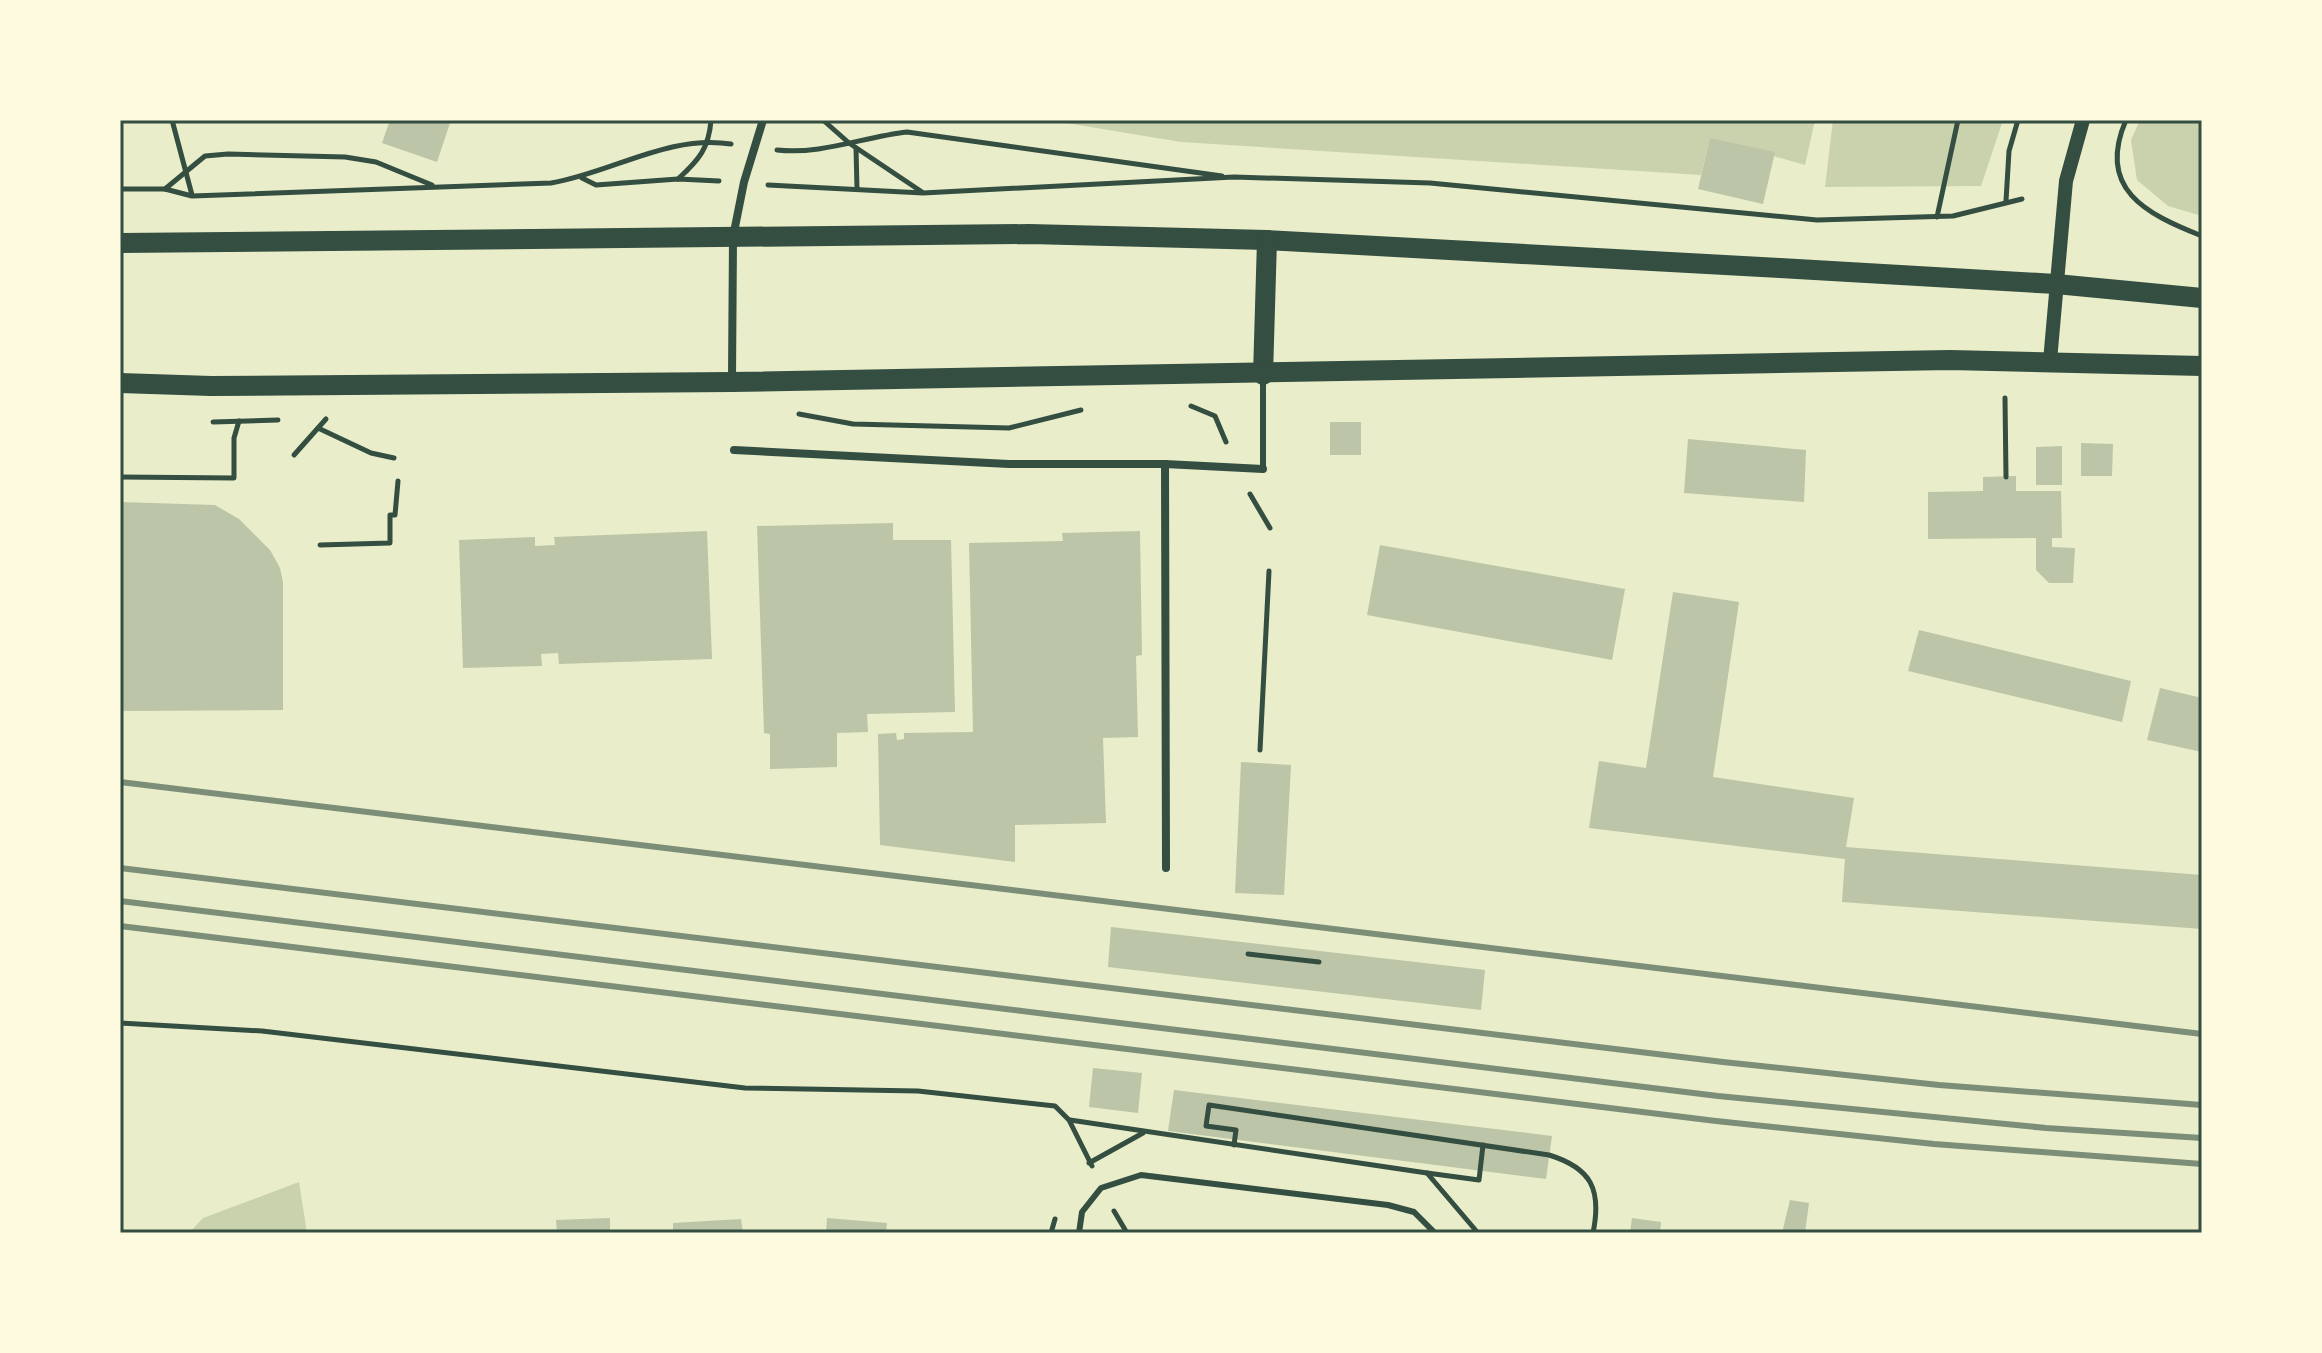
<svg xmlns="http://www.w3.org/2000/svg" width="2322" height="1353" font-family="Lato,sans-serif">
	<style>
		.green { fill: #cad2ad }
		.building { fill: #bcc5a7 }
		.lines { fill: none; stroke-linecap: round; stroke-linejoin: round }
		.path { stroke: #344e41; stroke-width: 5 }
		.service { stroke: #344e41; stroke-width: 6 }
		.minor { stroke: #344e41; stroke-width: 8 }
		.tertiary { stroke: #344e41; stroke-width: 14 }
		.primary { stroke: #344e41; stroke-width: 20 }
		.rail { stroke: #7c8e77; stroke-width: 6 }
		.neatline { fill: none; stroke: #344e41; stroke-width: 3 }
	</style>
	<rect width="100%" height="100%" fill="#e9edc9"/>
	<g class="green">
		<path d="M1048 120H1815L1805 165 1710 138 1701 175 1181 142Z"/>
		<path d="M1833 120H2003L1981 186 1825 187Z"/>
		<path d="M2140 120H2202V216L2168 206 2137 180 2131 140Z"/>
		<path d="M299 1182 307 1233H189L203 1218Z"/>
	</g>
	<g class="building">
		<path d="M390 120H451L437 162 382 143Z"/>
		<path d="M1710 138 1775 152 1763 204 1698 189Z"/>
		<rect x="1330" y="422" width="31" height="33"/>
		<path d="M1688 439 1806 450 1804 502 1684 493Z"/>
		<path d="M2081 443 2113 444 2112 476H2081Z"/>
		<path d="M2062 446V485H2036V447Z"/>
		<path d="M2016 476V491H2061L2062 538H2052V547L2075 548 2073 583H2049L2036 570V538L1928 539V492L1983 491V477Z"/>
		<path d="M120 502 215 505 239 519 270 550 280 568 283 582V710L120 711Z"/>
		<path d="M893 523V540H951L955 712 867 714 868 732 837 733V767L770 769V734L764 733 757 526Z"/>
		<path d="M707 531 712 659 559 664 558 653 541 654 542 666 463 668 459 540 535 537V546L555 545 554 537Z"/>
		<path d="M1140 531 1142 655 1136 656 1138 737 1103 738 1106 823 1015 825V862L880 845 878 734 896 733 897 740 904 739V733L973 732 969 543 1063 541 1062 533Z"/>
		<path d="M1380 545 1625 589 1612 660 1367 615Z"/>
		<path d="M1673 592 1739 602 1713 777 1854 798 1846 847 2202 875V929L1842 902 1845 859 1589 828 1599 761 1646 768Z"/>
		<path d="M1919 630 2131 681 2122 722 1908 671Z"/>
		<path d="M2160 688 2202 698V752L2147 740Z"/>
		<path d="M1241 762 1291 765 1284 895 1235 893Z"/>
		<path d="M1111 927 1485 970 1481 1010 1108 967Z"/>
		<path d="M1093 1068 1142 1073 1138 1113 1089 1107Z"/>
		<path d="M1174 1090 1552 1136 1546 1179 1168 1131Z"/>
		<path d="M1790 1200 1809 1203 1805 1233H1782Z"/>
		<path d="M610 1218V1233H557L556 1220Z"/>
		<path d="M827 1218 887 1223 886 1233H826Z"/>
		<path d="M1632 1218 1661 1222 1660 1233H1630Z"/>
		<path d="M741 1219 743 1233H673V1223Z"/>
	</g>
	<g class="lines">
		<g class="path">
			<path d="M172 120 192 195"/>
			<path d="M823 120 849 143 922 192"/>
			<path d="M2126 120C2096 189 2146 214 2202 236"/>
			<path d="M856 148 857 189"/>
			<path d="M777 150C821 155 863 137 907 132L1222 176"/>
			<path d="M582 178 596 185 678 179 719 181"/>
			<path d="M678 179C699 160 709 148 711 120"/>
			<path d="M768 185 923 193 1234 177 1430 183 1817 220 1953 216 2022 199"/>
			<path d="M120 189H165L192 196 551 183C611 173 669 134 731 144"/>
			<path d="M165 189 205 156 228 154 345 157 376 162 432 185"/>
			<path d="M2006 201 2009 151 2018 120"/>
			<path d="M1937 217 1958 120"/>
			<path d="M2005 398 2006 477"/>
			<path d="M1191 406 1215 416 1226 442"/>
			<path d="M799 414 853 424 1009 428 1081 410"/>
			<path d="M213 422 278 420"/>
			<path d="M318 428 371 453 394 458"/>
			<path d="M294 455 326 419"/>
			<path d="M120 477 234 478V438L239 421"/>
			<path d="M1250 494 1270 528"/>
			<path d="M320 545 390 543V515H395L398 481"/>
			<path d="M1260 750 1269 571"/>
			<path d="M1248 954 1319 962"/>
			<path d="M120 1023 262 1031 745 1088 918 1091 1055 1106 1069 1120 1092 1166"/>
			<path d="M1070 1120 1427 1173 1478 1233"/>
			<path d="M1234 1145 1236 1130 1206 1126 1209 1105 1549 1155C1591 1168 1602 1189 1593 1233"/>
			<path d="M1089 1163 1143 1133"/>
			<path d="M1427 1173 1479 1180 1483 1145"/>
			<path d="M1114 1211 1127 1233"/>
			<path d="M1051 1233 1055 1219"/>
		</g>
		<g class="service">
			<path d="M1263 469V377"/>
			<path d="M1079 1233 1082 1212 1101 1188 1141 1175 1388 1205 1414 1212 1435 1233"/>
		</g>
		<g class="minor">
			<path d="M732 379 733 237 744 182 763 120"/>
			<path d="M734 450 1009 464H1165L1263 469"/>
			<path d="M1165 464 1166 868"/>
		</g>
		<path class="tertiary" d="M2050 361 2066 181 2083 120"/>
		<g class="primary">
			<path d="M120 243 1029 234 1267 240 1780 268 2056 284 2202 298"/>
			<path d="M1263 375 1267 240"/>
			<path d="M120 383 211 386 732 382 1950 360 2202 366"/>
		</g>
		<g class="rail">
			<path d="M120 782 2202 1034"/>
			<path d="M120 868 1723 1062 1939 1085 2202 1105"/>
			<path d="M120 901 1718 1096 2046 1128 2202 1138"/>
			<path d="M120 926 1716 1121 1934 1144 2202 1164"/>
		</g>
	</g>
	<rect width="2322" height="1353" fill="none" stroke="#fefae0" stroke-width="244"/>
	<rect x="122" y="122" width="2078" height="1109" class="neatline"/>
</svg>
